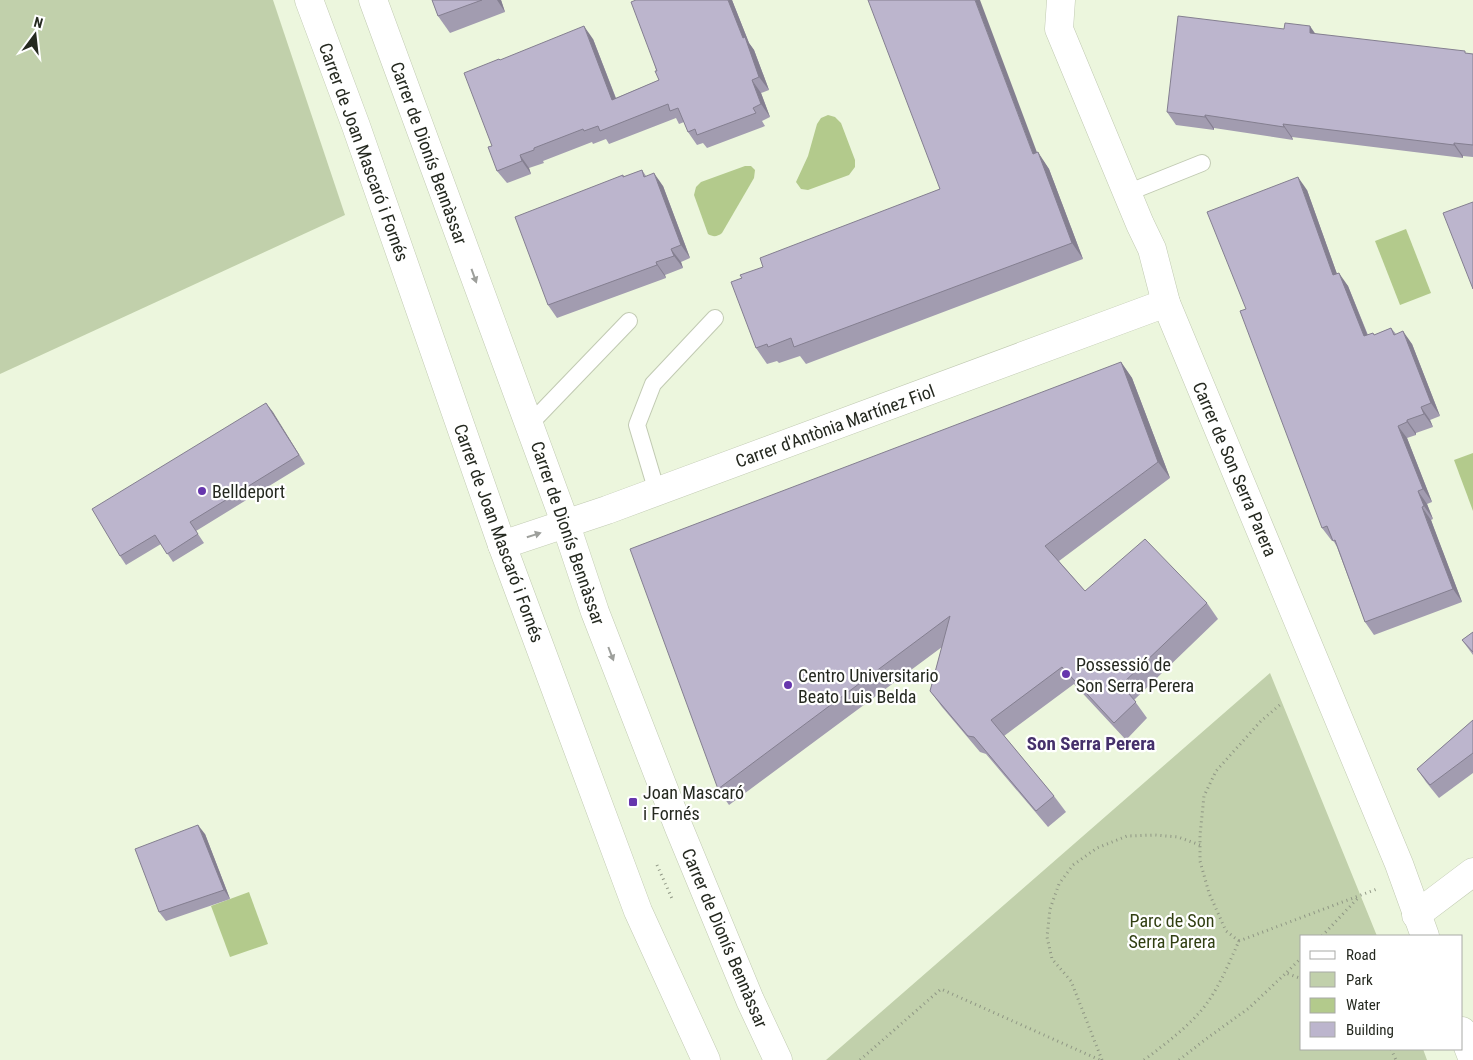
<svg xmlns="http://www.w3.org/2000/svg" width="1473" height="1060" font-family="'Roboto Condensed',sans-serif">
	<style>
		.green { fill: #c1d0ab }
		.water { fill: #b3ca8c }
		.lines { fill: none; stroke-linecap: round; stroke-linejoin: round }
		.service-casing { stroke: #c1cab2; stroke-width: 18 }
		.minor-casing { stroke: #c1cab2; stroke-width: 29 }
		.tertiary-casing { stroke: #c1cab2; stroke-width: 29 }
		.path { stroke: #8f9684; stroke-width: 3; stroke-dasharray: 1 4; stroke-linecap: butt }
		.service { stroke: #fff; stroke-width: 16 }
		.minor { stroke: #fff; stroke-width: 28 }
		.tertiary { stroke: #fff; stroke-width: 28 }
		.wall { fill: #a29cb0 }
		.shaded-wall { fill: #847f90 }
		.building { fill: #bcb5cd; stroke: #847f90 }
		.oneway { fill: #9d9f9b }
		.poi-dot { fill: #6636ad; stroke: #fff; stroke-width: 2 }
		.labels { text-anchor: middle; dominant-baseline: central; stroke-width: 4.5; stroke-linejoin: round; paint-order: stroke }
		.street-label { font-size: 18px; fill: #252920; stroke: #fff }
		.poi-label { font-size: 18px; fill: #252920; stroke: #fff; text-anchor: start }
		.park-label { font-size: 18px; fill: #313f12; stroke: #fff }
		.neighbourhood-label { font-size: 19px; font-weight: bold; fill: #45306b; stroke: #fff }
	</style>
	<rect width="100%" height="100%" fill="#ecf6dd"/>
	<g class="green">
		<path d="M0 0H273L345 215 0 374Z"/>
		<path d="M1270 673 1377 936H1302V1049H1423L1427 1060H826Z"/>
	</g>
	<g class="water">
		<path d="M828 115 835 117 841 123 855 160V167L849 175 808 190 801 189 796 182 808 156 817 124 821 118Z"/>
		<path d="M745 166H751L755 170 754 178 722 233C717 237 713 237 708 234L694 195 696 187 701 182Z"/>
		<path d="M1406 229 1431 293 1400 305 1375 241Z"/>
		<path d="M1473 453V511L1454 460Z"/>
		<path d="M249 892 268 944 230 957 211 906Z"/>
	</g>
	<g class="lines">
		<g class="service-casing">
			<g id="service">
				<path d="M1127 193 1202 163"/>
				<path d="M529 425 629 321"/>
				<path d="M657 492 637 425 653 384 715 318"/>
			</g>
		</g>
		<g class="minor-casing">
			<g id="minor">
				<path d="M373 0 566 525 595 612 679 828 750 1000 778 1060"/>
				<path d="M1061 0 1059 29 1140 224 1152 249 1166 303 1399 864 1425 936"/>
				<path d="M502 545 607 510 1166 303"/>
				<path d="M1416 915 1473 872"/>
				<path d="M1462 1031 1473 1060"/>
			</g>
		</g>
		<g class="tertiary-casing">
			<path id="tertiary" d="M309 0 356 126 502 545 638 911 706 1060"/>
		</g>
		<g class="path">
			<path d="M657 865 673 901"/>
			<path d="M1322 936 1358 898"/>
			<path d="M1239 941 1226 931 1209 893 1200 861V835L1204 796 1216 771 1261 721 1282 703"/>
			<path d="M1287 972 1302 957"/>
			<path d="M1391 1049 1396 1060"/>
			<path d="M860 1060 941 989 1100 1060"/>
			<path d="M1102 1060 1071 981 1052 959 1047 937 1050 909 1059 884 1073 865 1097 848 1127 836 1155 835 1178 837 1200 845"/>
			<path d="M1144 1060C1164 1045 1184 1030 1200 1012 1218 991 1228 965 1239 941L1377 889"/>
			<path d="M1179 1060 1206 1039 1249 1008 1286 973 1302 979"/>
		</g>
		<use href="#service" class="service"/>
		<use href="#minor" class="minor"/>
		<use href="#tertiary" class="tertiary"/>
	</g>
	<g class="wall">
		<path d="M432 0H501L505 12 450 33 438 16Z"/>
		<path d="M636 0H732L749 43 754 50 769 90 761 93 770 117 762 121 765 126 707 148 703 143 697 145 688 132 684 122 679 124 676 118 609 144 606 139 593 144 592 142 543 161 544 163 529 168 531 174 507 183 497 171 492 146 500 60 593 39 616 98 659 80Z"/>
		<path d="M1316 34 1473 54V157L1463 156V158L1292 137 1293 140 1214 128V130L1176 125 1167 112Z"/>
		<path d="M1037 152 1049 169 1083 259 806 364 800 356 779 363 777 361 767 364 756 348 742 278 763 267 940 189Z"/>
		<path d="M642 170 646 176 663 186 690 258 681 262 683 268 665 275 666 278 557 318 548 305 623 175 624 177Z"/>
		<path d="M1307 190 1337 274 1348 286 1368 335H1374L1391 328 1396 334 1412 344 1440 416 1430 420 1433 427 1416 433V435L1407 438 1432 502 1427 504 1433 519 1431 520 1436 534 1462 602 1374 635 1365 622 1337 547 1333 540 1332 541 1322 528Z"/>
		<path d="M1121 362 1132 378 1170 478 1059 561 1085 591 1207 603 1218 619 1134 700 1147 718 1126 740 1074 684 1004 736 1054 796 1066 812 1048 827 986 754 980 752 942 707 930 691 942 647 729 805 718 789Z"/>
		<path d="M266 403 305 464 196 531 204 543 173 562 161 544 126 565 120 556Z"/>
		<path d="M1473 632V655L1462 640Z"/>
		<path d="M1473 720V773L1439 798 1426 782 1417 769Z"/>
		<path d="M205 834 230 899 166 921 159 912Z"/>
	</g>
	<g class="shaded-wall">
		<path d="M497 0H501L505 12Z"/>
		<path d="M728 0H732L749 43 754 50 769 90 759 77 743 38Z"/>
		<path d="M975 0H980L1044 171 1033 154Z"/>
		<path d="M584 26 593 39 621 112 612 100Z"/>
		<path d="M1310 26 1319 39 1310 33Z"/>
		<path d="M752 80 761 93 770 117 761 104Z"/>
		<path d="M1205 115 1214 128V130L1205 117Z"/>
		<path d="M1283 124 1292 137 1293 140 1284 127Z"/>
		<path d="M1454 143 1463 156V158L1454 145Z"/>
		<path d="M1038 152 1049 169 1083 259 1072 243Z"/>
		<path d="M520 155 529 168 531 174 522 161Z"/>
		<path d="M654 173 663 186 690 258 681 245Z"/>
		<path d="M1298 177 1307 190 1342 288 1333 275Z"/>
		<path d="M671 249 681 262 683 268 674 256Z"/>
		<path d="M656 262 665 275 666 278 657 265Z"/>
		<path d="M1339 273 1348 286 1373 349 1364 336Z"/>
		<path d="M1403 331 1412 344 1440 416 1431 403Z"/>
		<path d="M1121 362 1132 378 1170 478 1158 462Z"/>
		<path d="M266 403 273 412 305 464 299 455Z"/>
		<path d="M1421 407 1430 420 1433 427 1424 414Z"/>
		<path d="M1407 420 1416 433V435L1407 422Z"/>
		<path d="M1398 426 1407 438 1432 502 1423 489Z"/>
		<path d="M1418 491 1427 504 1433 519 1424 506Z"/>
		<path d="M1422 507 1431 520 1462 602 1453 589Z"/>
		<path d="M198 825 205 834 230 899 224 890Z"/>
	</g>
	<g class="building">
		<path d="M432 0H482L438 16Z"/>
		<path d="M636 0H728L743 38 745 37 759 77 752 80 761 104 753 108 756 113 697 135 695 129 688 132 678 108 670 111 668 104 600 131 598 126 584 131 583 129 534 148V150L520 155 522 161 497 171 488 147 492 146 464 73 499 59 500 60 584 26 612 100 659 80 655 71H657L631 2Z"/>
		<path d="M868 0H975L1033 154 1038 152 1072 243 794 347 791 338 768 347 767 344 756 348 731 282 742 278 740 275 763 267 760 258 940 189Z"/>
		<path d="M1178 16 1284 29 1285 23 1310 26V33L1465 51V53L1473 54V145L1454 143V145L1283 124 1284 127 1205 115V117L1167 112Z"/>
		<path d="M642 170 644 177 654 173 681 245 671 249 674 256 656 262 657 265 548 305 515 217 623 175V177Z"/>
		<path d="M1298 177 1333 275 1339 273 1364 336 1373 333 1374 335 1391 328 1394 335 1403 331 1431 403 1421 407 1424 414 1407 420V422L1398 426 1423 489 1418 491 1424 506 1422 507 1427 521 1453 589 1365 622 1335 540 1333 541 1327 526 1322 528 1240 311 1246 309 1207 212Z"/>
		<path d="M1473 202V289L1443 213Z"/>
		<path d="M1121 362 1158 462 1045 546 1085 591 1145 539 1207 603 1121 685 1136 702 1114 723 1062 667 991 720 1054 796 1036 811 974 737 968 736 930 691 950 616 718 789 630 549Z"/>
		<path d="M266 403 299 455 190 522 198 534 167 554 155 535 120 556 92 509Z"/>
		<path d="M1473 632V652L1462 640Z"/>
		<path d="M1473 720V753L1430 785 1417 769Z"/>
		<path d="M198 825 224 890 159 912 135 849Z"/>
	</g>
	<defs><path id="oneway-solid" d="M-6-.8H1V-3.2L6.5 0L1 3.2V.8H-6Z" transform="scale(1.25)"/></defs>
	<g class="oneway">
		<use href="#oneway-solid" transform="translate(474 276) rotate(70)"/>
		<use href="#oneway-solid" transform="translate(534 535) rotate(-17)"/>
		<use href="#oneway-solid" transform="translate(611 654) rotate(69)"/>
	</g>
	<g class="poi-dot">
		<circle cx="202" cy="491" r="5"/>
		<circle cx="1066" cy="674" r="5"/>
		<circle cx="788" cy="685" r="5"/>
		<rect x="628" y="797" width="10" height="10" rx="2.5"/>
	</g>
	<g class="labels">
		<g class="street-label">
			<text transform="translate(364 152) rotate(70)">Carrer de Joan Mascaró i Fornés</text>
			<text transform="translate(429 153) rotate(70)">Carrer de Dionís Bennàssar</text>
			<text transform="translate(835 426) rotate(-20)">Carrer d'Antònia Martínez Fiol</text>
			<text transform="translate(1235 469) rotate(67)">Carrer de Son Serra Parera</text>
			<text transform="translate(499 533) rotate(70)">Carrer de Joan Mascaró i Fornés</text>
			<text transform="translate(568 533) rotate(71)">Carrer de Dionís Bennàssar</text>
			<text transform="translate(725 938) rotate(67)">Carrer de Dionís Bennàssar</text>
		</g>
		<g class="poi-label">
			<text x="212" y="491">Belldeport</text>
			<text x="1076" y="664">Possessió de<tspan x="1076" dy="21">Son Serra Perera</tspan></text>
			<text x="798" y="675">Centro Universitario<tspan x="798" dy="21">Beato Luis Belda</tspan></text>
			<text x="643" y="792">Joan Mascaró<tspan x="643" dy="21">i Fornés</tspan></text>
		</g>
		<g class="park-label">
			<text x="1172" y="920">Parc de Son<tspan x="1172" dy="21">Serra Parera</tspan></text>
		</g>
		<g class="neighbourhood-label">
			<text x="1091" y="743">Son Serra Perera</text>
		</g>
	</g>
	<rect x="1300" y="935" width="162" height="115" fill="#ffffff" stroke="#a8a9a6"/>
	<rect x="1310" y="951" width="25" height="8" fill="#ffffff" stroke="#a8a9a6"/>
	<text x="1346" y="960" font-size="15" fill="#252920">Road</text>
	<rect x="1310" y="972" width="25" height="15" fill="#c1d0ab" stroke="#a8a9a6"/>
	<text x="1346" y="985" font-size="15" fill="#252920">Park</text>
	<rect x="1310" y="998" width="25" height="15" fill="#b3ca8c" stroke="#a8a9a6"/>
	<text x="1346" y="1010" font-size="15" fill="#252920">Water</text>
	<rect x="1310" y="1022" width="25" height="15" fill="#bcb5cd" stroke="#a8a9a6"/>
	<text x="1346" y="1035" font-size="15" fill="#252920">Building</text>
	<g transform="translate(35 35) rotate(15)" stroke="#ffffff" stroke-width="4" paint-order="stroke">
	<path d="M0-4L9 19L0 12L-9 19Z" fill="#252920"/>
	<text y="-8" font-size="14" font-weight="bold" text-anchor="middle" fill="#252920">N</text>
	</g>
</svg>
